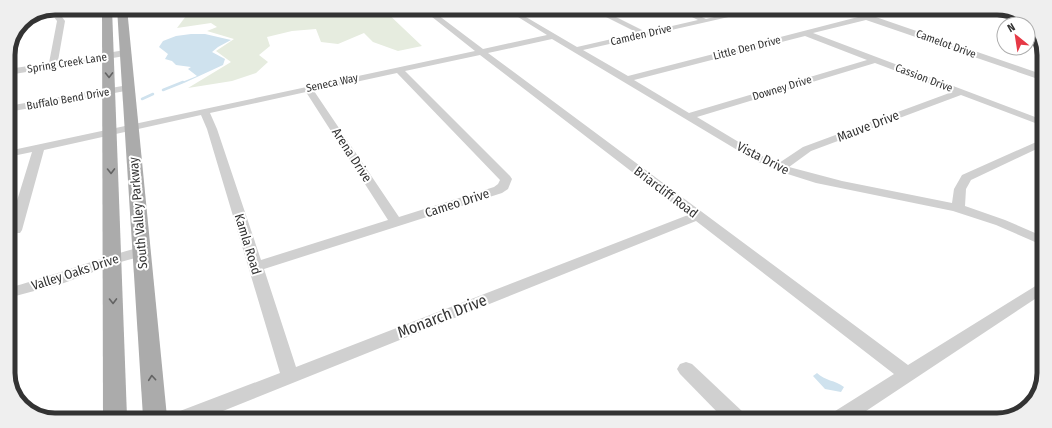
<svg xmlns="http://www.w3.org/2000/svg" width="1052" height="428" font-family="'Fira Sans Condensed',sans-serif">
	<style>
		.green { fill: #e6ecdf }
		.water { fill: #cfe2ee }
		.lines { fill: none; stroke-linecap: round; stroke-linejoin: round }
		.stream { stroke: #cfe2ee; stroke-width: 2.5 }
		.minor { fill: #d0d0d0; fill-rule: evenodd }
		.major { fill: #ababab; fill-rule: evenodd }
		.oneway { stroke: #636363 }
		.labels { text-anchor: middle; dominant-baseline: central; stroke-width: 4; stroke-linejoin: round; paint-order: stroke }
		.far-street-label { font-size: 11px; fill: #333; stroke: #fff }
		.street-label { font-size: 13px; fill: #333; stroke: #fff }
		.near-street-label { font-size: 16px; fill: #333; stroke: #fff }
		.rim { fill: none; stroke: #333; stroke-width: 5 }
	</style>
	<rect width="100%" height="100%" fill="#fff"/>
	<path class="green" d="M192 8 383 9 422 46 398 51 373 42 364 33 338 44 321 42 316 29 292 31 267 37 270 46 259 55 268 62 256 73 232 81 188 88 231 62 216 51 234 39 207 31 217 27 211 23 177 28Z"/>
	<g class="water">
		<path d="M191 34H205L231 40 218 47 212 52 225 59 223 65 184 83 182 82 197 76 188 69 191 67 176 65 172 61 165 59 168 54 159 47 163 41 176 36Z"/>
		<path d="M817 373C825 381 835 380 844 387L841 392 825 389 813 376Z"/>
	</g>
	<g class="lines">
		<g class="stream">
			<path d="M163 90 183 82"/>
			<path d="M142 99 153 94"/>
		</g>
		<g class="minor">
			<path d="M422 9H430L483 49 547 35 507 10H514L577 47 638 33 592 10H602L646 32 698 20 678 10H687L706 19 743 10 755 11 583 50 628 76 858 17 845 11H855L870 15 1044 75V81L866 20 813 33 1043 120V126L961 95 811 151 789 167 842 181 952 203 954 189 962 175 1043 139V146L971 180 966 189 965 206 1005 220 1042 236V245L996 225 953 211 816 183 775 170 754 160 552 39 488 53 908 365 1042 282 1041 295 854 419H830L832 413 894 374 696 221 208 417H178L180 411 280 373 207 129 201 115 44 150 22 230 20 233H10L8 230 32 152 8 157V151L475 51ZM805 36 867 60 689 113 634 80ZM480 55 688 215 296 367 264 269 502 193 508 189 512 179 510 176 405 71ZM875 63 952 92 803 147 779 163 762 156 697 117ZM397 73 500 180 498 184 494 187 399 217 314 91ZM306 92 388 220 261 260 217 129 210 113Z"/>
			<path d="M46 11 59 13 65 21 58 61 125 50 129 53 125 56 8 75V69L49 63 57 21 54 17 39 14Z"/>
			<path d="M1030 23 1034 26 1035 27 1028 28 1027 24Z"/>
			<path d="M1028 35 1039 37 1040 42 1028 39Z"/>
			<path d="M128 85 133 88 131 90 8 112V106Z"/>
			<path d="M141 247 146 249 148 252 146 255 117 263 64 283 8 298V288C53 276 96 259 141 247Z"/>
			<path d="M686 362 692 364 744 413 746 419H724L680 374 677 369 680 364Z"/>
		</g>
		<g class="major">
			<path d="M102 8H112L127 417H103Z"/>
			<path d="M117 8H127L167 417H143Z"/>
		</g>
	</g>
	<defs><path id="oneway-chevron" d="M-2-3.5L2.5 0L-2 3.5" fill="none" stroke-width="1.6" stroke-linecap="round" stroke-linejoin="round"/></defs>
	<g class="oneway">
		<use href="#oneway-chevron" transform="translate(109 75) rotate(89)"/>
		<use href="#oneway-chevron" transform="translate(111 171) rotate(89)"/>
		<use href="#oneway-chevron" transform="translate(113 301) rotate(89)"/>
		<use href="#oneway-chevron" transform="translate(152 378) rotate(-95)"/>
	</g>
	<g class="labels">
		<g class="far-street-label">
			<text transform="translate(641 35) rotate(-13)">Camden Drive</text>
			<text transform="translate(946 44) rotate(20)">Camelot Drive</text>
			<text transform="translate(747 48) rotate(-14)">Little Den Drive</text>
			<text transform="translate(67 63) rotate(-9)">Spring Creek Lane</text>
			<text transform="translate(924 78) rotate(21)">Cassion Drive</text>
			<text transform="translate(332 83) rotate(-12)">Seneca Way</text>
			<text transform="translate(782 88) rotate(-17)">Downey Drive</text>
			<text transform="translate(68 99) rotate(-10)">Buffalo Bend Drive</text>
		</g>
		<g class="street-label">
			<text transform="translate(868 126) rotate(-21)">Mauve Drive</text>
			<text transform="translate(352 155) rotate(57)">Arena Drive</text>
			<text transform="translate(763 158) rotate(27)">Vista Drive</text>
			<text transform="translate(666 192) rotate(37)">Briarcliff Road</text>
			<text transform="translate(457 203) rotate(-18)">Cameo Drive</text>
			<text transform="translate(138 213) rotate(-95)">South Valley Parkway</text>
			<text transform="translate(248 244) rotate(73)">Kamla Road</text>
			<text transform="translate(75 272) rotate(-18)">Valley Oaks Drive</text>
		</g>
		<g class="near-street-label">
			<text transform="translate(442 316) rotate(-21)">Monarch Drive</text>
		</g>
	</g>
	<path d="M0 0H1052V428H0ZM55 15H997A40 40 0 0 1 1037 55V373A40 40 0 0 1 997 413H55A40 40 0 0 1 15 373V55A40 40 0 0 1 55 15Z" fill="#efefef" fill-rule="evenodd"/>
	<path class="rim" d="M55 15H997A40 40 0 0 1 1037 55V373A40 40 0 0 1 997 413H55A40 40 0 0 1 15 373V55A40 40 0 0 1 55 15Z"/>
	<g transform="translate(1016 36) rotate(330)"><circle r="19" fill="#ffffff" stroke="#adadad"/>
	<path d="M0-3L7 15L0 10L-7 15Z" fill="#e63946"/>
	<text y="-6" font-size="11" font-weight="bold" text-anchor="middle" fill="#333333">N</text>
	</g>
</svg>
